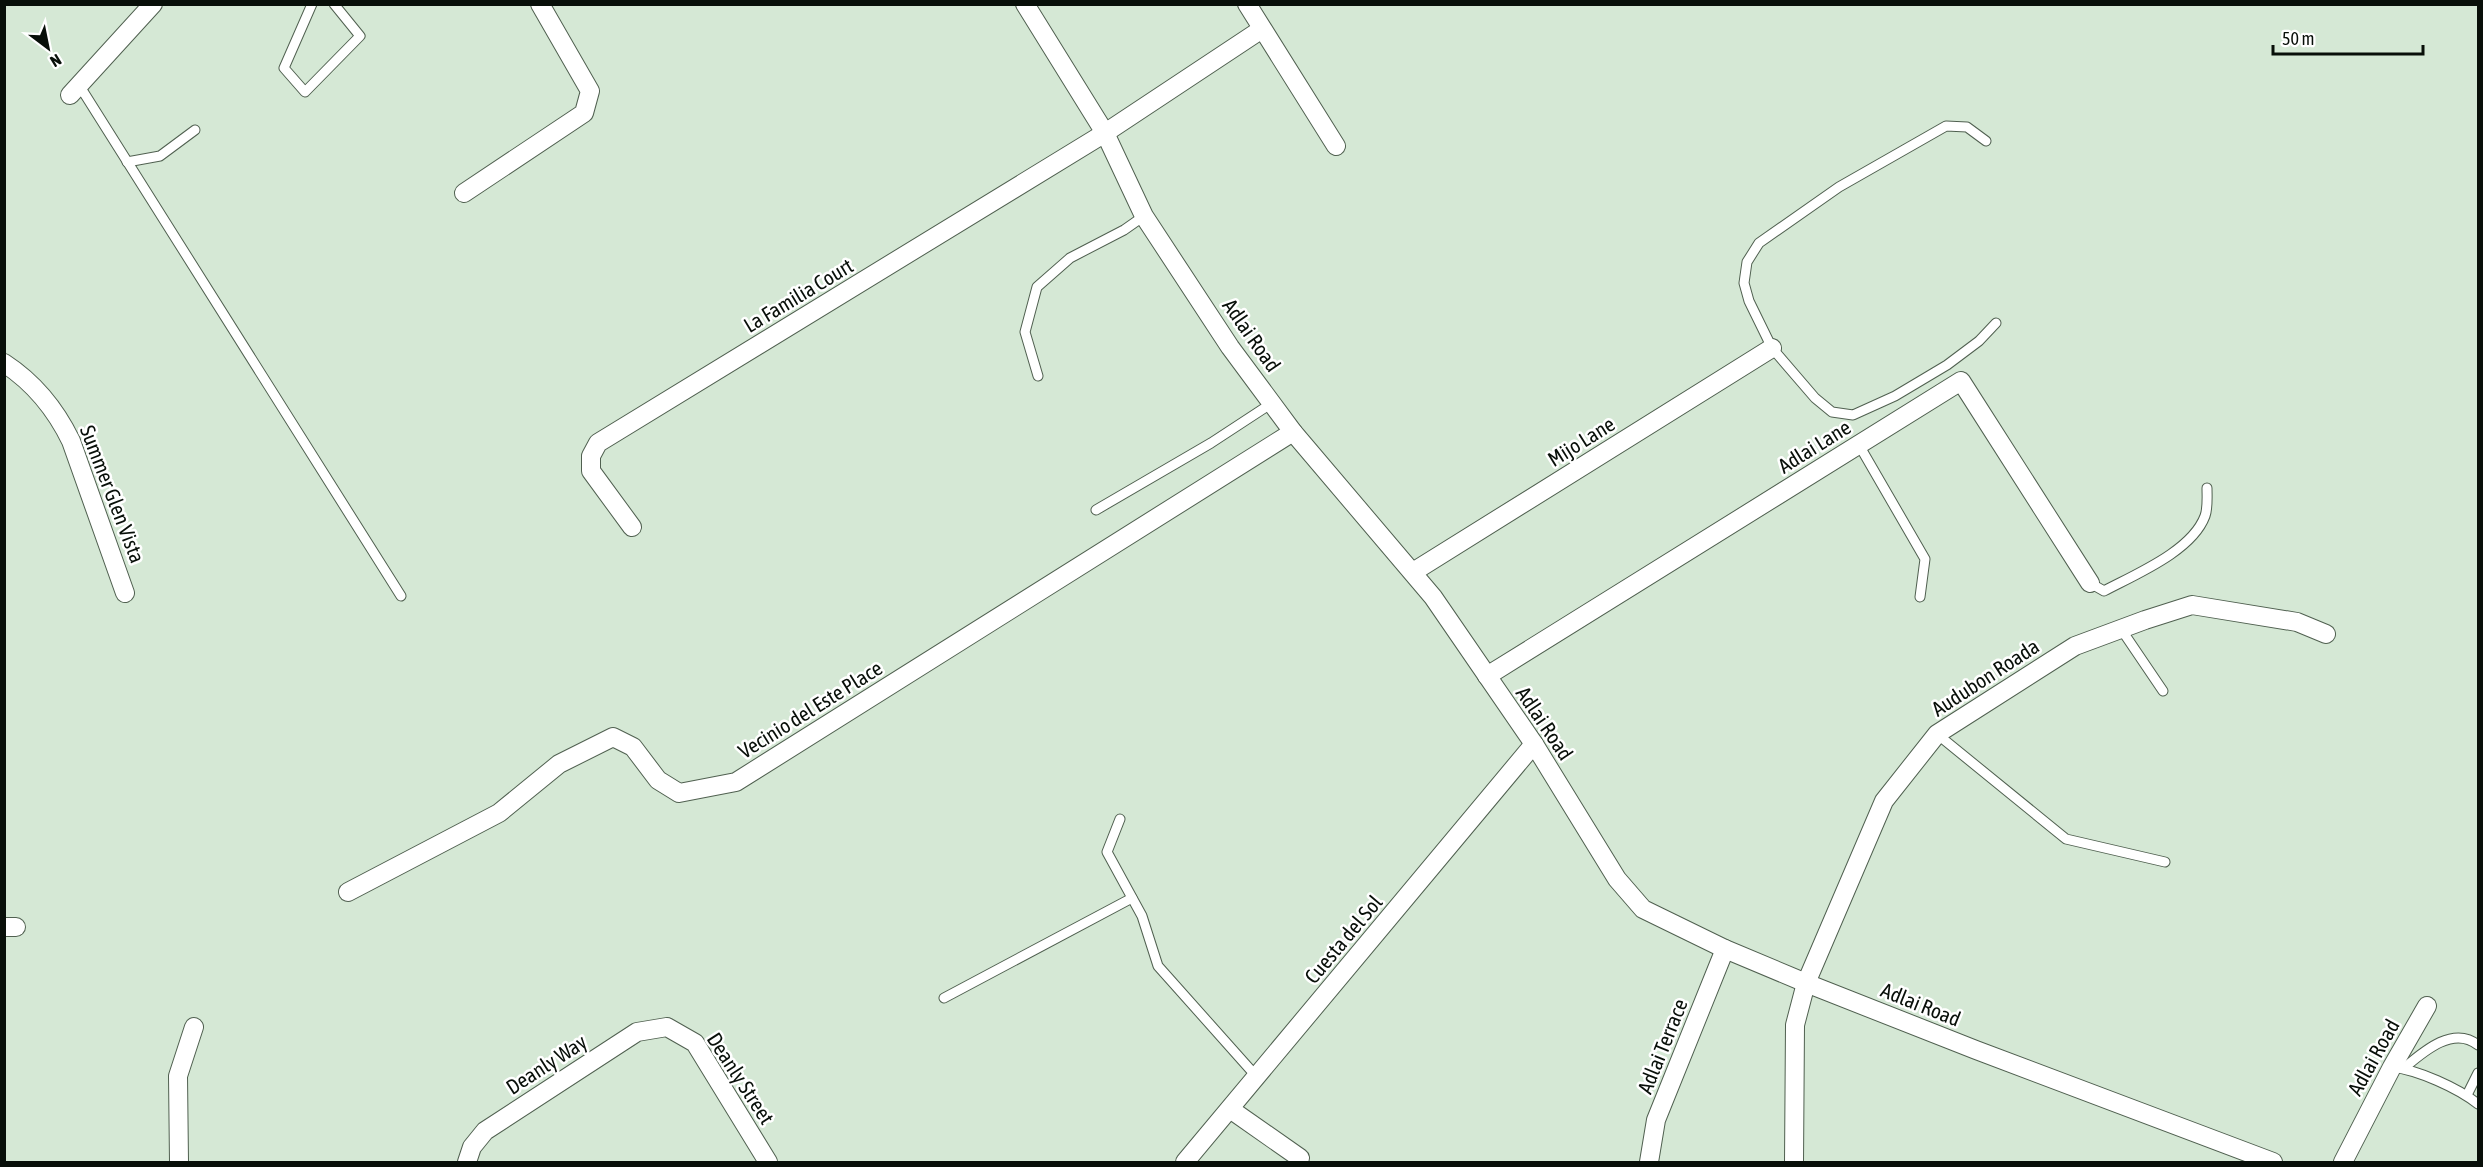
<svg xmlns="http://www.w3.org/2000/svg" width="2483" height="1167" font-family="'Asap Condensed',sans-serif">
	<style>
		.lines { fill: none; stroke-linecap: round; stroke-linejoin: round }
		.lane-casing { stroke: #506050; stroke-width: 11 }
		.street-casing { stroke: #506050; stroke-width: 20 }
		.lane { stroke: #fff; stroke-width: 9 }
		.street { stroke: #fff; stroke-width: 18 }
		.labels { text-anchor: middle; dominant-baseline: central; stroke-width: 5; stroke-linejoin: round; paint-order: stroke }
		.street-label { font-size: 21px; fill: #080f09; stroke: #fff }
	</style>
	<rect width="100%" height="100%" fill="#d5e8d5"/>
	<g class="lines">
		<g class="lane-casing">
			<g id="lane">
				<path d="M312 4 284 68 305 92 360 36 334 4"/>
				<path d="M79 85 401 596"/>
				<path d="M1986 141 1967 127 1946 126 1839 187 1759 243 1747 262 1744 283 1749 301 1772 348 1815 398 1832 412 1853 415 1895 396 1947 365 1979 341 1996 323"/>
				<path d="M127 162 160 156 195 130"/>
				<path d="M1038 376 1025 332 1037 287 1070 258 1124 230 1144 216"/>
				<path d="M1859 445 1925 559 1920 597"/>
				<path d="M1096 510 1211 443 1272 403"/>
				<path d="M2090 583 2104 591C2136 574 2192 551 2205 516 2208 508 2207 496 2207 488"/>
				<path d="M2121 629 2163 691"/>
				<path d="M1937 734 2066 839 2165 862"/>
				<path d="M1120 819 1107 852 1142 916 1158 966 1256 1076"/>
				<path d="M944 998 1132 898"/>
				<path d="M2392 1067C2418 1070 2458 1088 2478 1104"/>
				<path d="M2404 1068C2423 1052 2453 1025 2478 1045"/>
				<path d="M2467 1095 2478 1073"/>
			</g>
		</g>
		<g class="street-casing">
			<g id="street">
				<path d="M1025 4 1105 133 1144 216 1230 347 1293 432 1433 597 1534 744 1617 879 1643 909 1725 949 1806 983 1976 1050 2273 1162"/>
				<path d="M1247 4 1336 146"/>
				<path d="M70 95 153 4"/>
				<path d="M464 193 584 113 590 91 540 4"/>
				<path d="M4 363C33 382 56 410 71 441L125 593"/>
				<path d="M632 527 591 471V456L598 443 1105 133 1262 29"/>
				<path d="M1413 572 1772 348"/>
				<path d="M1487 676 1961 381 2090 583"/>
				<path d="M348 892 499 813 559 764 613 737 633 747 658 780 679 793 736 782 1293 432"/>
				<path d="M4 927H16"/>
				<path d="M1230 1109 1300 1158"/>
				<path d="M179 1162 178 1076 194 1027"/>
				<path d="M467 1162 472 1147 485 1131 637 1032 667 1027 695 1043 768 1162"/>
				<path d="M1185 1162 1534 744"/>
				<path d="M1649 1162 1656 1120 1725 949"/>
				<path d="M1794 1162 1795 1025 1806 983 1884 801 1937 734 2075 646 2145 620 2192 605 2297 622 2326 634"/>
				<path d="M2343 1162 2392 1067 2427 1006"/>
			</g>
		</g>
		<use href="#lane" class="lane"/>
		<use href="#street" class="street"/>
	</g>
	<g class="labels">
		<g class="street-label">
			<text transform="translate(798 295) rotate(-31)">La Familia Court</text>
			<text transform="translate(1252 335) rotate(55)">Adlai Road</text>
			<text transform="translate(1581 441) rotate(-32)">Mijo Lane</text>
			<text transform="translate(1814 446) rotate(-32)">Adlai Lane</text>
			<text transform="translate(113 494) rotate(69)">Summer Glen Vista</text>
			<text transform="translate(1985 677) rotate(-33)">Audubon Roada</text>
			<text transform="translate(810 709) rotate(-32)">Vecinio del Este Place</text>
			<text transform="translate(1545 723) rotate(56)">Adlai Road</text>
			<text transform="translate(1343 939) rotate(-50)">Cuesta del Sol</text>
			<text transform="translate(1921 1004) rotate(22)">Adlai Road</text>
			<text transform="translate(1662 1046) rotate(-68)">Adlai Terrace</text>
			<text transform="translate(2373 1057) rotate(-61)">Adlai Road</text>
			<text transform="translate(546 1064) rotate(-33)">Deanly Way</text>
			<text transform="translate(741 1078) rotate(57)">Deanly Street</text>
		</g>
	</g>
	<rect width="2483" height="1167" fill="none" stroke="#080f09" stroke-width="12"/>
	<g transform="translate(48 48) rotate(148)" stroke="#ffffff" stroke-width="4.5" paint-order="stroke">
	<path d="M0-4.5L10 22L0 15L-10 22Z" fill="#080f09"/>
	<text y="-9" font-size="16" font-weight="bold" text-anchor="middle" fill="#080f09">N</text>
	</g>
	<path d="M2273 45v9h150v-9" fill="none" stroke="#080f09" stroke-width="3"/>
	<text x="2282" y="45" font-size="18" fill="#080f09" stroke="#ffffff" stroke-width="4.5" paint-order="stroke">50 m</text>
</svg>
